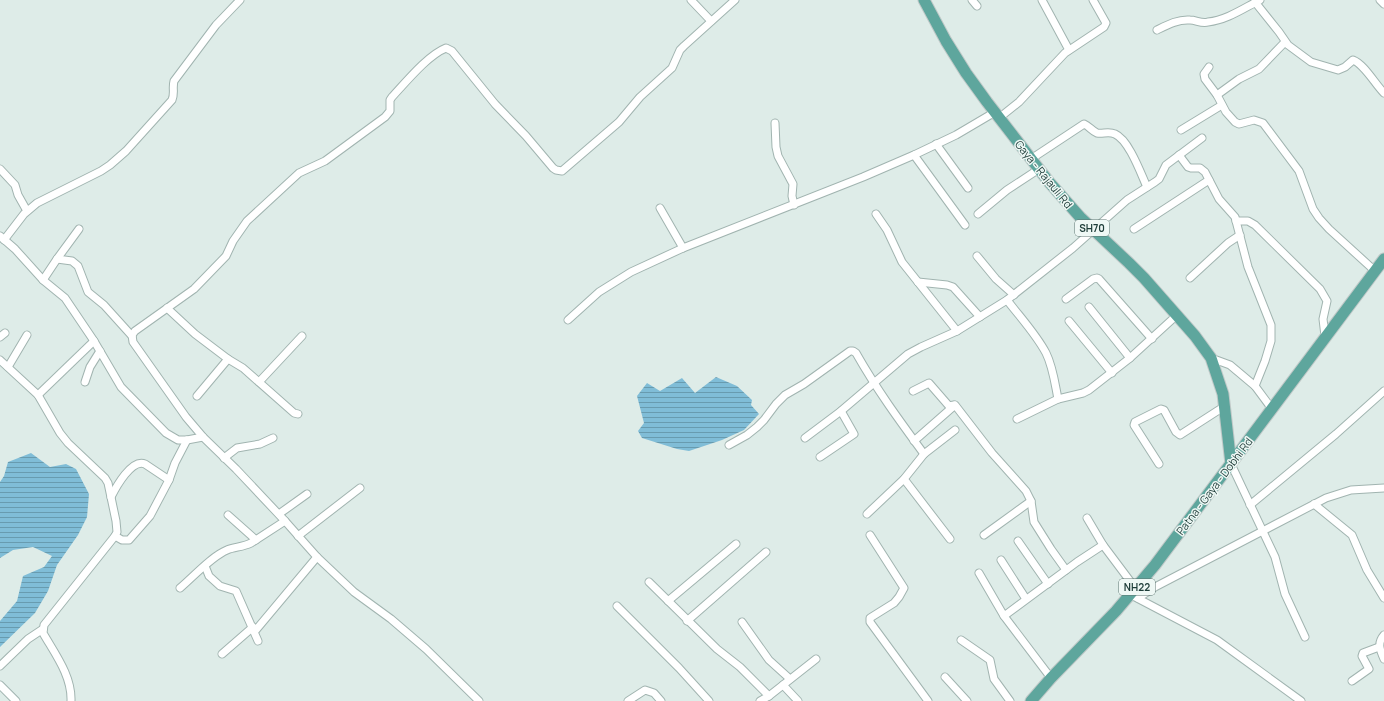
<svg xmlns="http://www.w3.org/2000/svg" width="1384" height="701" font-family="Manrope,sans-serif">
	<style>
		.water { fill: url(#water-rules) }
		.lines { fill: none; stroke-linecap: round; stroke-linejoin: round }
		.street-casing { stroke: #a1b4b0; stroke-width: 9 }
		.primary-casing { stroke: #c0c9c8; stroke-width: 13 }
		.street { stroke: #fff; stroke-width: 7 }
		.primary { stroke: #5ea69d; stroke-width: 11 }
		.labels { text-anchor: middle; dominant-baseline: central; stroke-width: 3; stroke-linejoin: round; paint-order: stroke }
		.shield { fill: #eff8f5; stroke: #5d7571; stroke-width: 1 }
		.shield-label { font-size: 10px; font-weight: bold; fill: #1e3d39 }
		.street-label { font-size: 11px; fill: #1e3d39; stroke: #eff8f5 }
	</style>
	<defs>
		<pattern id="water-rules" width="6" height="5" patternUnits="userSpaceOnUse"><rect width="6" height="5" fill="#80bdd7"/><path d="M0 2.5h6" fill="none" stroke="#689baf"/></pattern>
	</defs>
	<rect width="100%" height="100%" fill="#deece8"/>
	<g class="water">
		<path d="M716 377 737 386 752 400 751 405 759 414 744 430 722 440 689 451 677 449 642 438 638 431 644 423 637 396 647 383 660 391 682 378 695 393Z"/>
		<path d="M31 453 50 467 66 464 76 469 89 494 87 517 78 535 57 565 48 591 35 613 0 647V621L17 601 23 576 44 567 52 556 33 547 13 550 0 558V482L4 476 8 462Z"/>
	</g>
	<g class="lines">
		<g class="street-casing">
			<g id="street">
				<path d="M691 0 711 21"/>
				<path d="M972 0 977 6"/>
				<path d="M1042 0 1069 50"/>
				<path d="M1380 0 1384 4"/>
				<path d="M1255 2 1279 32 1288 45 1311 62 1338 70 1345 67 1353 60C1364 64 1375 84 1384 93"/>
				<path d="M1157 30C1167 25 1178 19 1190 20 1196 20 1202 24 1208 22 1227 20 1244 8 1260 0"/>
				<path d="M1209 67 1204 74 1205 79 1217 95 1226 112 1235 122 1239 124 1254 120 1263 123 1299 171 1313 209 1319 218 1329 229 1375 271"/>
				<path d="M1217 95 1239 79 1259 69 1285 42"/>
				<path d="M999 118 1019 102 1065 53 1104 27 1106 23 1093 0"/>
				<path d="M775 123 776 147 778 156 793 184 792 196 794 205"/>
				<path d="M1181 130 1222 105"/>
				<path d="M936 144 968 188"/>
				<path d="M914 155 965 225"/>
				<path d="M1179 155 1188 167 1191 168H1200L1205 172 1219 199 1235 217 1248 267 1271 325V341L1265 361 1255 386 1272 409"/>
				<path d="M1031 159 1084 124C1089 126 1092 131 1097 133 1103 134 1109 131 1115 134 1129 140 1141 174 1147 187"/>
				<path d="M0 169 15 185 18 195 27 211"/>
				<path d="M660 208 683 248"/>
				<path d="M876 214 887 230 902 262 957 331"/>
				<path d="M978 214 1007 190 1039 169"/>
				<path d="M1236 221H1248L1255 225 1320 289 1327 301 1323 319 1325 336"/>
				<path d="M1134 229 1209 180"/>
				<path d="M0 236 15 249 43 280 65 298 94 341 121 387 166 433 178 440H187L203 437"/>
				<path d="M4 240 24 214 37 203 101 171 110 165 126 151 172 100C175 93 172 88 174 81L216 25 240 0"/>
				<path d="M977 256 996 279 1014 295"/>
				<path d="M57 259 72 261 78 266 88 292 104 305 132 336"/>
				<path d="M1190 278 1228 243 1240 235"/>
				<path d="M43 280 57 259 79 229"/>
				<path d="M918 282 947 285 953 287 980 317"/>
				<path d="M1066 299 1093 279 1097 278 1099 279 1152 339"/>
				<path d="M1007 300C1020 317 1036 334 1046 353 1053 367 1055 384 1058 399"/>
				<path d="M1089 307 1130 358"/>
				<path d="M167 308 195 334 228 359 243 368 294 413 298 414"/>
				<path d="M568 320 599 292 631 272 683 248 863 177 914 155 956 135 995 112"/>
				<path d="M1069 321 1112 373"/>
				<path d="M0 337 5 333"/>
				<path d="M1211 358 1230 365 1255 386"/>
				<path d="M0 360 38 395 60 433 68 443 105 478 108 483 116 521 117 532 115 536 44 625 43 633C55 654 72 676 71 701"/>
				<path d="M8 367 27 335"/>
				<path d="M85 382 90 367 100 351"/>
				<path d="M259 382 302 336"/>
				<path d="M913 391 929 383 949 406 954 405"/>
				<path d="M38 395 94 341"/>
				<path d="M197 396 228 359"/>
				<path d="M1017 419 1058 399 1083 393 1089 390 1130 358 1177 315"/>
				<path d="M805 438 841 411 908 354 921 347 957 331 1007 300 1073 248 1127 200 1155 182 1159 179 1166 165 1202 138"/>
				<path d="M914 441 955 405 992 453 1026 491 1031 501 1034 522 1051 549 1066 570"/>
				<path d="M729 445 747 435 757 427 764 420 776 404 785 395 804 384 850 351H853L856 353C877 390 899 420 924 454"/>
				<path d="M820 457 854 434 841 411"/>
				<path d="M224 458 237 448 260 444 273 438"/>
				<path d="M1159 464 1134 425 1135 422 1161 409 1164 410 1176 432 1180 435 1225 406"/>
				<path d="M1231 464 1275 557 1285 594 1305 637"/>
				<path d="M904 479 950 539"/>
				<path d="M111 497C116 487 132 458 145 464L169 480"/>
				<path d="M1314 504 1352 535 1367 570 1384 598"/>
				<path d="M1250 505 1336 434 1384 391"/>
				<path d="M279 514 307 494"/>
				<path d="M867 514 904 479 924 454 955 430"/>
				<path d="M228 515 256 540"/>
				<path d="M1087 518 1103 545 1136 589"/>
				<path d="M870 535 904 588 899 597 894 603 870 618V622L928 701"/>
				<path d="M984 535 1031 501"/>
				<path d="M115 536 122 540H129L150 516 169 480 175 463 187 440"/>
				<path d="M298 536 360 488"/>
				<path d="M1018 541 1048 584"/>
				<path d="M1001 560 1026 599"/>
				<path d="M205 566 209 576 220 586 236 591 258 641"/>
				<path d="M979 573 1004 616 1051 678"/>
				<path d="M649 582 717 649 740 667 769 696"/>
				<path d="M180 588C193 577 212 556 227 550 234 547 243 547 251 543L285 521"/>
				<path d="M1135 597 1217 640 1301 701"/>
				<path d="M1138 598 1155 587 1326 498 1351 490 1384 488"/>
				<path d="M668 601 736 544"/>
				<path d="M617 606 679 668 709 701"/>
				<path d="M1004 616 1077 562 1103 545"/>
				<path d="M687 621 766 552"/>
				<path d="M742 622 769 660 790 679"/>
				<path d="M255 631 317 557"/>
				<path d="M1384 635C1377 643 1380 650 1384 659"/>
				<path d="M961 640 990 660 994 679 1010 701"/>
				<path d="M222 654 253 627"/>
				<path d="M0 666 28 639 43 629"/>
				<path d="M945 677 967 701"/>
				<path d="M1352 681 1369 669 1362 656 1363 653 1379 647"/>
				<path d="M0 685 16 701"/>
				<path d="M783 685 798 701"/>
				<path d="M479 701 426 649 391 619 354 592 317 557 285 521 236 469 203 437 186 417 133 342 132 335 135 331 194 289 226 256 233 241 247 221 299 173 325 161 385 117 390 111V100L392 97C406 82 428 55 446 48L452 51 495 104 526 136 553 168 556 170 562 171 619 122 640 97 672 68 680 50 684 46 735 0"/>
				<path d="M628 701 645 690 654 693 661 701"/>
				<path d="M760 701 769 696 816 659"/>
			</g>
		</g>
		<g class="primary-casing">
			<g id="primary">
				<path d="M924 0 946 41 966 73 987 102 1049 182 1080 217 1129 263 1144 278 1195 336 1211 358 1223 394 1231 464"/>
				<path d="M1031 701 1051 678 1116 611 1155 565 1384 259"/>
			</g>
		</g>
		<use href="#street" class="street"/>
		<use href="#primary" class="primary"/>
	</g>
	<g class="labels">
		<g class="shield">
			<rect x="1075" y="220" width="34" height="16" rx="3"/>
			<rect x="1119" y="579" width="36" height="16" rx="3"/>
		</g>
		<g class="shield-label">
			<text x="1092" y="228">SH70</text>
			<text x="1137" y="587">NH22</text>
		</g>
		<g class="street-label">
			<text transform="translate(1044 174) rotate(51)">Gaya - Rajauli Rd</text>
			<text transform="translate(1214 486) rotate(-53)">Patna - Gaya - Dobhi Rd</text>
		</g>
	</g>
</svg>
